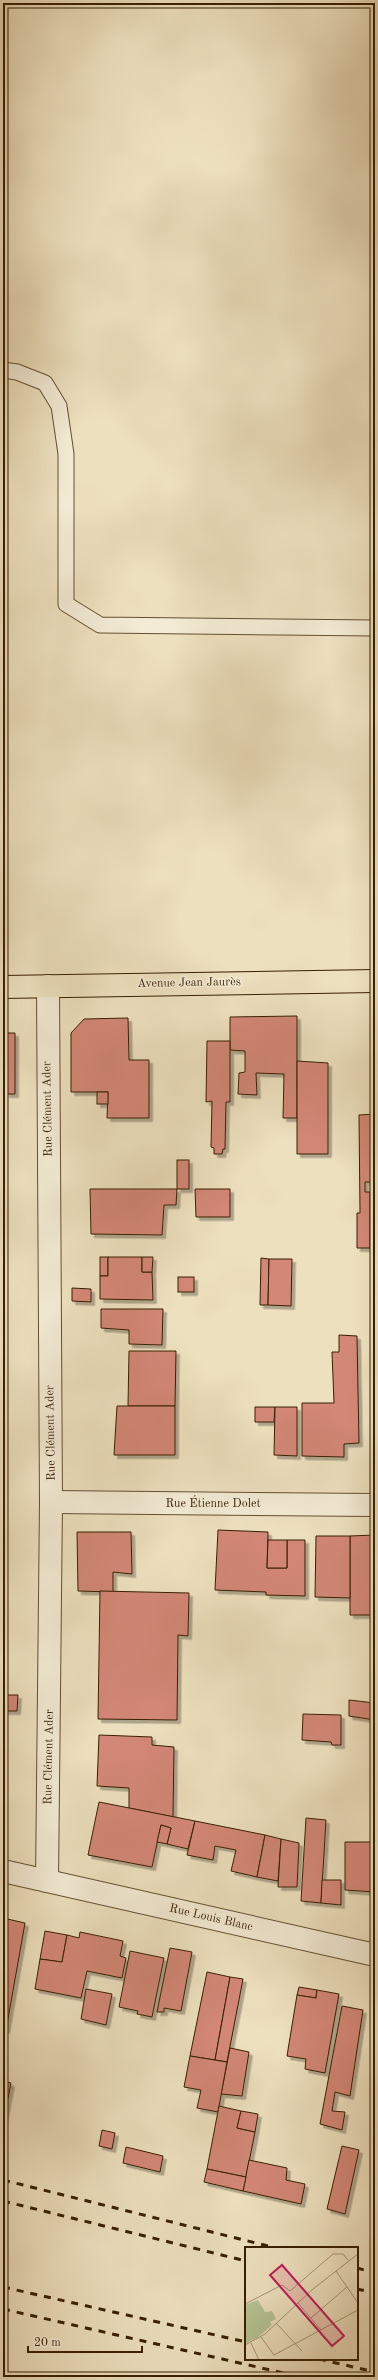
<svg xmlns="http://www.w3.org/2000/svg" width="378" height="2380" font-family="'Old Standard TT',serif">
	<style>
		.building { fill: #d38777; stroke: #371f01; filter: url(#shadow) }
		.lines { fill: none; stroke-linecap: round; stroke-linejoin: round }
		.lane-casing { stroke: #644f30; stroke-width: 17 }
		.street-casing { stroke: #644f30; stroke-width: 24 }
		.primary-casing { stroke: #371f01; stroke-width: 24 }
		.lane { stroke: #f3ebd5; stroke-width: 15 }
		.street { stroke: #f3ebd5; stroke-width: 22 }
		.primary { stroke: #ede0be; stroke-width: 22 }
		.rail { stroke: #371f01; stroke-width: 3; stroke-dasharray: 7 7; stroke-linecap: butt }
		.labels { text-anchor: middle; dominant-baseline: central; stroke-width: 3.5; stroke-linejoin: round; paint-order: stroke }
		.street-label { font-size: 12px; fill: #371f01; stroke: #f3ebd5 }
		.inset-road { fill: none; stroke: #a49372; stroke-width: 1 }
		.view { fill: #c2185b; fill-opacity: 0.15; stroke: #c2185b; stroke-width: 2 }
		.inset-edge { fill: none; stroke: #371f01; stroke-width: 2 }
	</style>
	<defs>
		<filter id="shadow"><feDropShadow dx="3.5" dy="3.5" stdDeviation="0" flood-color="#0004"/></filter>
	</defs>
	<rect width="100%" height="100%" fill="#ede0be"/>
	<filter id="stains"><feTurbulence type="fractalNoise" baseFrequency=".005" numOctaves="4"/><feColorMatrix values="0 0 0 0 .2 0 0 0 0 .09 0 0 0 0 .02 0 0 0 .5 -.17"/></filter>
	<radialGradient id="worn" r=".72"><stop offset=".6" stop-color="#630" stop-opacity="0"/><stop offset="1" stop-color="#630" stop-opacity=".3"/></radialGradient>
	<g class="building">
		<path d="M297 1016V1118H283L284 1074 256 1073 257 1095 238 1094 239 1073 245 1072V1051L230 1050V1017Z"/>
		<path d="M128 1018 129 1060H149V1118H107L108 1092H71V1033L84 1019Z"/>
		<path d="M3 1033H15V1094H6V1088H3Z"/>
		<path d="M207 1041H230V1102H226L225 1149H223L222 1154H214V1148L211 1147 212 1101 206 1102Z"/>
		<path d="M297 1061 328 1063V1154H297Z"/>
		<rect x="97" y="1092" width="11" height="12"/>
		<path d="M375 1114V1182H365V1192H370V1248H357V1213H360L359 1115Z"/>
		<rect x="177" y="1160" width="12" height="29"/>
		<path d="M90 1189H177L176 1205H164L162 1235 91 1234Z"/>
		<path d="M195 1189H230V1217H196Z"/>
		<rect x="100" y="1257" width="8" height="19"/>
		<path d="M108 1257H142V1272H152L153 1300 100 1299V1276H108Z"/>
		<path d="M142 1257H153L152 1272H142Z"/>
		<path d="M261 1258 269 1259 268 1305H260Z"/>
		<path d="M269 1259H292L291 1306 268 1305Z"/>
		<rect x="178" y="1277" width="16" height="15"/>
		<path d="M72 1288 91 1289V1302L72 1301Z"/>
		<path d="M101 1309H163L162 1345 129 1344V1330L101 1328Z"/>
		<path d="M339 1335 357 1336 359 1443 344 1444V1457L302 1456V1403H334L332 1352H339Z"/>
		<path d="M129 1351H176L175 1406H128Z"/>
		<path d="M372 1396H375V1453L372 1452Z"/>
		<path d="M117 1406H175V1455H114Z"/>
		<path d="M255 1407H275L274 1422H255Z"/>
		<path d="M275 1407H297V1456L274 1455Z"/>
		<path d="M218 1530 268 1532 267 1568H287V1540H305V1596L266 1595V1592L215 1590Z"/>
		<path d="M77 1532H131L132 1574 113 1572V1592L78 1591Z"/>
		<path d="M375 1535V1615H350V1536Z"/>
		<path d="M316 1536H350V1598L315 1597Z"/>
		<path d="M268 1540H287V1568H267Z"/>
		<path d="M100 1591 189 1593 188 1636 178 1635 177 1720 98 1719Z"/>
		<path d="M3 1695H18L17 1711H3Z"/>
		<path d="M349 1700 375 1703V1720L349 1716Z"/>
		<path d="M303 1714 341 1715V1745H332L331 1742 302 1740Z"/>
		<path d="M99 1735 152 1737V1745L174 1747 173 1817 129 1808V1788L97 1786Z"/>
		<path d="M99 1802 195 1821 188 1849 167 1844 171 1828 161 1825 152 1867 88 1855Z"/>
		<path d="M306 1818 326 1820 321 1903 301 1901Z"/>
		<path d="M195 1821 265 1835 257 1877 231 1871 236 1850 215 1846 213 1860 187 1855Z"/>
		<path d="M161 1825 171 1828 167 1844 157 1842Z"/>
		<path d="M265 1835 281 1839 278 1881 257 1877Z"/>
		<path d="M281 1839 299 1843 297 1887H278Z"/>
		<path d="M345 1842H375V1892L345 1890Z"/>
		<path d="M322 1880H341V1905L321 1903Z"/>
		<path d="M3 1918 25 1923 6 2030 3 2029Z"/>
		<path d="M45 1931 67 1935 62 1962 40 1959Z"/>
		<path d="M80 1932 123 1941 120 1956 126 1958 122 1978 87 1971 81 1998 35 1989 40 1959 62 1962 67 1935 79 1938Z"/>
		<path d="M170 1948 192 1952 181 2011 164 2008V2012H157Z"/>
		<path d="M130 1951 164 1958 152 2017 137 2014 138 2011 119 2007Z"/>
		<path d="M207 1972 230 1977 215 2060 190 2056Z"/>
		<path d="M230 1977 243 1979 227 2062 215 2060Z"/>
		<path d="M299 1987 317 1990 316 1998 297 1995Z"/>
		<path d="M86 1989 112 1994 106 2025 81 2019Z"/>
		<path d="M317 1990 339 1994 325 2073 305 2069 306 2059 287 2056 297 1995 316 1998Z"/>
		<path d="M342 2006 363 2010 350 2096 335 2092 332 2111 345 2112 342 2130 320 2124Z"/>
		<path d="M230 2048 249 2052 242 2096 221 2094Z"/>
		<path d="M190 2056 227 2062 218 2112 197 2108 201 2090 184 2087Z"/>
		<path d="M3 2081 11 2083 4 2119H3Z"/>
		<path d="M219 2106 241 2111 237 2128 255 2132 246 2177 207 2169Z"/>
		<path d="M241 2111 258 2114 255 2132 237 2128Z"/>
		<path d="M102 2130 115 2133 112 2149 99 2146Z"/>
		<path d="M342 2146 359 2150 345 2214 327 2209Z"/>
		<path d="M126 2147 163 2156 160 2172 123 2163Z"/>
		<path d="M249 2160 287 2168 286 2180 305 2184 301 2204 243 2191Z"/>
		<path d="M207 2169 246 2177 243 2191 204 2182Z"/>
	</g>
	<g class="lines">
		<g class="lane-casing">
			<path id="lane" d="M3 370 17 372 45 383 59 406 66 454V604L100 625 375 628"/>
		</g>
		<g class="street-casing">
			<g id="street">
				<path d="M51 1502 375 1505"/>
				<path d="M3 1871 375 1955"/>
				<path d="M47 1881 51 1502 48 986"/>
			</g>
		</g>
		<g class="primary-casing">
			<path id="primary" d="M3 987 375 981"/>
		</g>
		<use href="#lane" class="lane"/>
		<use href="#street" class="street"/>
		<use href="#primary" class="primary"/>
		<g class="rail">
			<path d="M3 2180 276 2248"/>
			<path d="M3 2201 246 2261"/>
			<path d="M357 2268 375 2273"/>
			<path d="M3 2287 246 2342"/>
			<path d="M357 2289 375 2293"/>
			<path d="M3 2309 301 2377"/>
			<path d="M319 2359 375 2372"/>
		</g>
	</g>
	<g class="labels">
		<g class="street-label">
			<text transform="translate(189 983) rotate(-1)">Avenue Jean Jaurès</text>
			<text transform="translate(48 1109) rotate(-91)">Rue Clément Ader</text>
			<text transform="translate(51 1433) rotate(-91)">Rue Clément Ader</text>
			<text x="213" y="1504">Rue Étienne Dolet</text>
			<text transform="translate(49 1757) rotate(-89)">Rue Clément Ader</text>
			<text transform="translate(211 1918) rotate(13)">Rue Louis Blanc</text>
		</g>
	</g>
	<g transform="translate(245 2247)">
		<rect width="113" height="113" fill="#ede0be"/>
		<path d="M13 53 20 65 27 64 31 72 25 75 27 78 13 90 0 97V58Z" fill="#b5c394"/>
		<path class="inset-road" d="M91 24 113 56M53 56 76 83M0 57 37 38 45 44 88 7H98L103 13M66 71 102 40M31 76 57 104M16 90 29 108 113 63M6 96 14 113M0 98 20 87 68 42 113 7"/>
		<path class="view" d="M37 18 99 89 87 99 25 28Z"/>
		<rect width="113" height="113" class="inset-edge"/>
	</g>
	<rect width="378" height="2380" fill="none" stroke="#ede0be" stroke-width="16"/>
	<rect x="4" y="4" width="370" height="2372" fill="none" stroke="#371f01" stroke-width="2"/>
	<rect x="8" y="8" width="362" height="2364" fill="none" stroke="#371f01"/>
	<path d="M28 2346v6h114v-6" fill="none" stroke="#371f01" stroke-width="2"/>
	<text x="34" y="2346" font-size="12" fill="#371f01" stroke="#f3ebd5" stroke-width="3" paint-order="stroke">20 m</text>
	<rect width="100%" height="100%" filter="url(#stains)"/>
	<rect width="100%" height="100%" fill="url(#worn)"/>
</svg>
